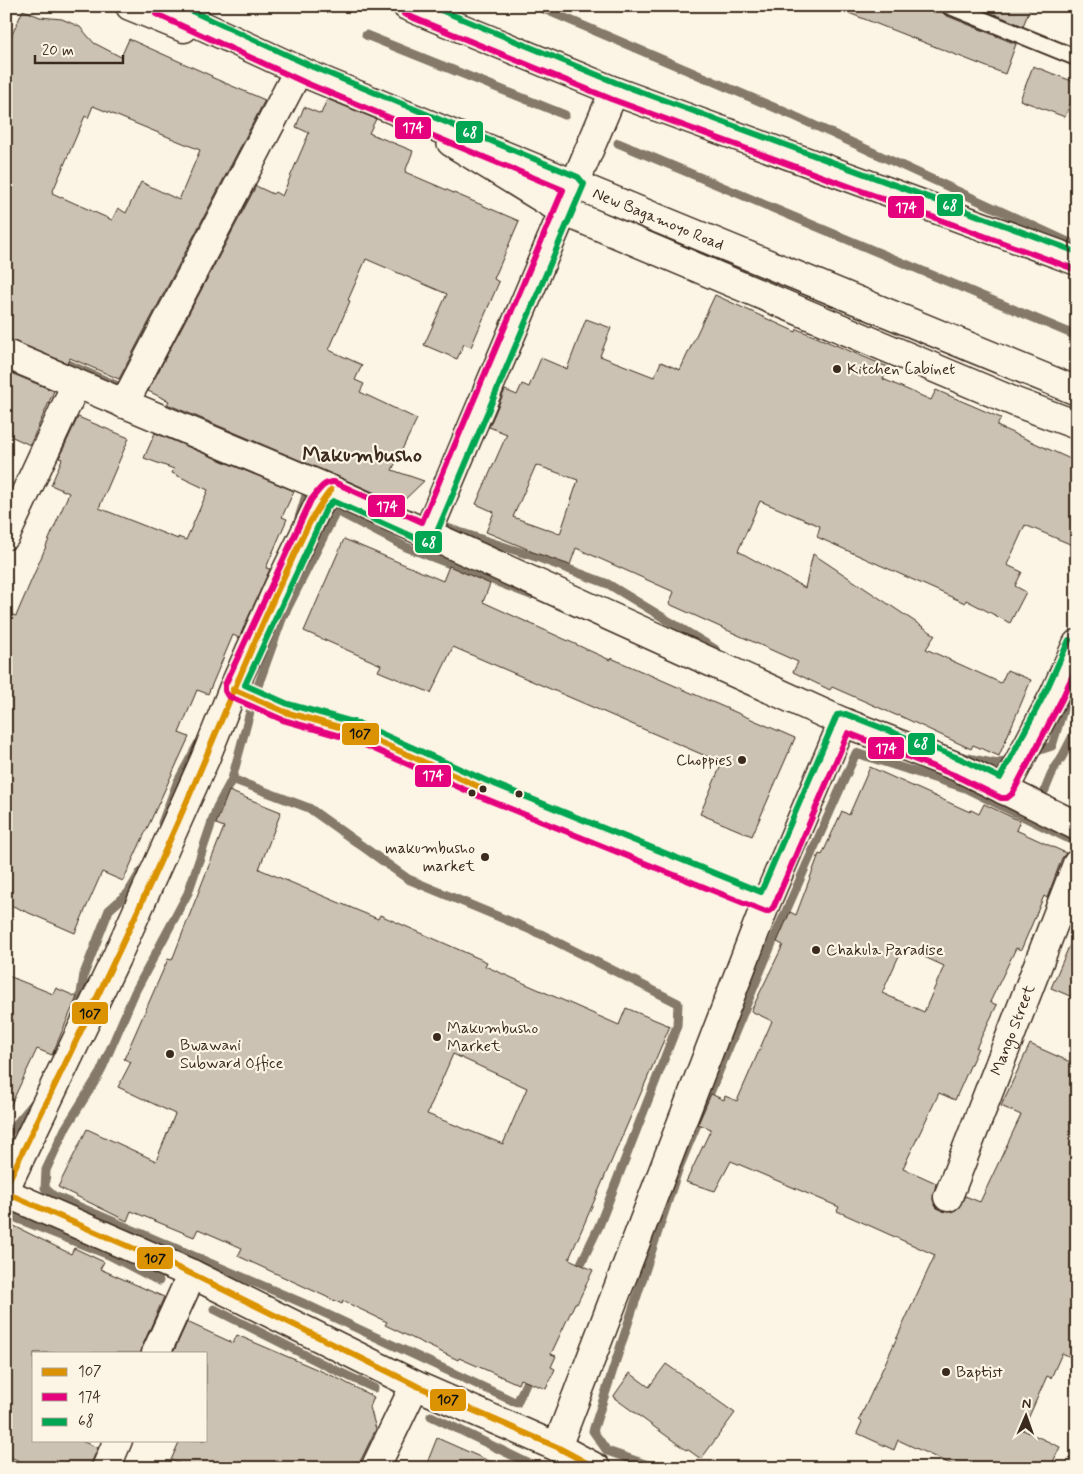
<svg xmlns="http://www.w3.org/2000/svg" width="1083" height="1474" font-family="Mynerve,sans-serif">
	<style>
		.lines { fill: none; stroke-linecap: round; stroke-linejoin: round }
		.stream { stroke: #85796b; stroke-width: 9 }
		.building { fill: #ccc2b3; stroke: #3b2a1e; fill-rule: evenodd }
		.lane-casing { stroke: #3b2a1e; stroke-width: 19 }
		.street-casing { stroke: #3b2a1e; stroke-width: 31 }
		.secondary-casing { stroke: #3b2a1e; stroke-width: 31 }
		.highway-casing { stroke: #3b2a1e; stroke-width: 31 }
		.lane { stroke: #fcf5e5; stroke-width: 15 }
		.street { stroke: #fcf5e5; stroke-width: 28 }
		.secondary { stroke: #fcf5e5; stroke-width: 28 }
		.highway { stroke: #fcf5e5; stroke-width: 28 }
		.bus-1-casing { stroke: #fcf5e5; stroke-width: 10 }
		.bus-2-casing { stroke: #fcf5e5; stroke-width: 10 }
		.bus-3-casing { stroke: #fcf5e5; stroke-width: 10 }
		.bus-1 { stroke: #db9304; stroke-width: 6 }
		.bus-2 { stroke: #e5007d; stroke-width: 6 }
		.bus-3 { stroke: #00a651; stroke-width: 6 }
		.poi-dot { fill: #3b2a1e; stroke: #fcf5e5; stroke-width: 2 }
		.labels { text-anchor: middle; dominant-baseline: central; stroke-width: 4.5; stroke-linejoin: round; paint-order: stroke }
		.street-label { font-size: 16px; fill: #3b2a1e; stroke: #fcf5e5 }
		.poi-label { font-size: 16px; fill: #3b2a1e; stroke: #fcf5e5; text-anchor: start }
		.district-label { font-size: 21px; font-weight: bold; fill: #3b2a1e; stroke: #fcf5e5 }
		.line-badge { stroke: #fcf5e5; stroke-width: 2 }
		.badge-label { font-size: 14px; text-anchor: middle; font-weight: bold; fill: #fff }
		.pale-badge-label { font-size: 14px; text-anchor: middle; font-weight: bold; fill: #111 }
	</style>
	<rect width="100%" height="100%" fill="#fcf5e5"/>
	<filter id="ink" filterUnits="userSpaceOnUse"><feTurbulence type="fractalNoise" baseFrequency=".02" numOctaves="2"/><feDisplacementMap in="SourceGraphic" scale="10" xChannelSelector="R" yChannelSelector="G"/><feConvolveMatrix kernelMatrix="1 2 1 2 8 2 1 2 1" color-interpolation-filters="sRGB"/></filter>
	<g filter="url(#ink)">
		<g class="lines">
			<g class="stream">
				<path d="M537 6 792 115 1077 246"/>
				<path d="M366 35 565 115"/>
				<path d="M618 143 1077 336"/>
				<path d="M9 338 123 388"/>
				<path d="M333 509 406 547 531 595"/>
				<path d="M337 510 282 619 254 697 232 779 217 807 188 893 135 992 100 1073 65 1129 46 1170 45 1188 54 1196 305 1304 517 1403 531 1372"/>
				<path d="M299 518 307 492"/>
				<path d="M441 526 539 558 608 584 715 649"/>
				<path d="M1031 753 1052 746 1068 694"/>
				<path d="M963 757 997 764 1013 758"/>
				<path d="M232 779 309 808 408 879 543 935 678 1003 677 1026 599 1226 576 1274"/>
				<path d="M1045 790 1054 768 1062 757 1077 728"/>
				<path d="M162 823 177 783 198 744"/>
				<path d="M78 1013 84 974 109 910 128 893 140 873"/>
				<path d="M6 1136 34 1103"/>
				<path d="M6 1214 109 1255 159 1281"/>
				<path d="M214 1309 331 1368 374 1388"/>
				<path d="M431 1416 538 1468"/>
				<path d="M657 1468 607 1451 593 1431 678 1170 775 936 856 753 965 788 1071 840"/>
			</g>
		</g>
		<g class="building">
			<path d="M836 6H940L941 11 945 15 1016 44 1005 74 836 8Z"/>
			<path d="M975 6H1031L1023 26Z"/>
			<path d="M23 10 40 17 62 19 80 27 94 43 121 57 129 39 212 76 211 77 265 100 119 379 70 358 67 363 12 340 6 339V48ZM93 106 200 150 179 200 141 182 126 213 118 208 112 220 52 193 85 116 88 118Z"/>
			<path d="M1033 66 1077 83V87L1065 117 1020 100Z"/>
			<path d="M327 99 376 119 369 133 413 151 405 172 519 221 494 279 499 282 471 347 464 344 457 359 424 345 447 294 366 259 348 300 350 301 329 350 362 365 355 380 364 384 360 392 417 419 392 470 424 481 400 504 337 476 167 404 169 401 148 391 256 186 273 194 275 192 282 196 309 133 296 127 304 107 321 114Z"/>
			<path d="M715 295 796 332 797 329 888 367 883 379 931 400 936 390 1001 418 997 426 1077 462V547L1025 525 1007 565 1022 572 1015 586 1026 592 1010 623 966 600 965 603 817 537 820 526 760 501 738 551 805 588 813 554 935 635 926 649 1001 683 1007 670 1031 680 999 756 973 745 971 749 898 715V716L832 687 830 690 793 672 798 662 669 604 674 592 576 548 570 565 530 551V550L486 532 494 512 476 504 507 434 489 427 505 390 517 395 522 384 529 387 541 358 567 369 586 319 611 328 600 356 654 377 661 362 680 370ZM536 465 578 480 560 534 513 517Z"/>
			<path d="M6 371 54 391 30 445 6 434Z"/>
			<path d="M78 417 129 438 99 508 178 539V537L186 540 208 490 172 473 174 469 144 458 155 433 294 491 282 517 287 519 266 568 270 569 239 638 233 635 208 694 197 690 179 733 189 737 123 881 102 872 75 933 6 903V612L16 616 69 493 51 485 62 459 59 458Z"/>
			<path d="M344 539 443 581 449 566 490 584 483 602 610 660 611 658 795 738 752 836 700 814 722 763 453 647 431 693 378 671 381 665 304 631Z"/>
			<path d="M870 767 970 812 971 810 979 814 984 804 1020 821 1016 830 1066 853 1062 858 1047 898 1044 896 1021 950 1016 948 990 1002 997 1005 976 1048H978L955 1100 939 1093 903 1168 936 1183 933 1200 936 1207 942 1211 950 1212 957 1209 965 1196 980 1202 1021 1115 1001 1106 1030 1044 1077 1065V1360L1062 1353 1051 1378 1047 1376 1023 1430 1060 1447 1050 1468H959L898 1440 894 1450 857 1433 862 1422 859 1420 935 1255 837 1211 839 1207 731 1161 715 1191 686 1182 711 1129 698 1124 711 1094 724 1100 725 1096 737 1101 772 1021 751 1011 783 945 777 942 790 912 796 915 819 854 822 855 842 811 849 815ZM903 947 944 966 924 1012 882 993Z"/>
			<path d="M229 791 281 812 259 869 378 919 380 915 487 962 485 966 619 1025 626 1008 670 1026 569 1259 593 1270 577 1304 575 1303 551 1354 556 1356 551 1367 555 1369 546 1389 520 1379 518 1384 459 1358 458 1360 385 1325 387 1322 343 1301 342 1304 238 1256 242 1248 198 1229 194 1237 131 1211 127 1221 58 1187 87 1129 156 1161 175 1114 118 1087 131 1062 124 1059 168 959 172 960 224 827 216 824ZM453 1054 527 1088 503 1144 427 1114Z"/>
			<path d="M1077 928V999L1051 988Z"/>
			<path d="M6 975 53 994 56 988 77 997 52 1055 37 1049 6 1115Z"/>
			<path d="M6 1222 71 1254 74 1248 104 1262 100 1269 164 1297 142 1347 141 1353H34V1440H79L98 1448 89 1468H35L6 1455Z"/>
			<path d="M187 1322 233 1343 237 1335 335 1377 374 1397 370 1407 376 1429 357 1468H189L171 1460 180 1440H206V1353H173Z"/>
			<path d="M666 1364 735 1413 701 1459 687 1449 686 1450 613 1397 630 1373 649 1387Z"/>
			<path d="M437 1438 505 1468H425Z"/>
		</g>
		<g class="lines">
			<g class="lane-casing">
				<g id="lane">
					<path d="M949 6 1077 58"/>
					<path d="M233 689 285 712 357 732 484 789 766 903"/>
				</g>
			</g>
			<g class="street-casing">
				<g id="street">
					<path d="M130 6 184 28"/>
					<path d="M451 142 563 211 1015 402 1077 425"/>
					<path d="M6 354 331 490 843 722 958 767 1077 826"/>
					<path d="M124 404 297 73"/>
					<path d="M427 534 614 91"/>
					<path d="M6 535 76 384"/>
					<path d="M1004 790 1054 695 1077 644"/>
					<path d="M6 1187 117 956 205 759 233 689 278 588 319 504 331 490"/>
					<path d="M6 1193 192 1274 415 1385 557 1447 766 903 843 722"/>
					<path id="s1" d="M948 1197 1077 864"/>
					<path d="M156 1353 192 1274"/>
					<path d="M106 1468 118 1440"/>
					<path d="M375 1468 415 1385"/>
				</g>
			</g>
			<g class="secondary-casing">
				<path id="secondary" d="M557 1447 596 1468"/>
			</g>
			<g class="highway-casing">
				<g id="highway">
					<path id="s2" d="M160 6 309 75 1077 391"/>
					<path d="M407 6 614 91 1077 261"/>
				</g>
			</g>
			<use href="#lane" class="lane"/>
			<use href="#street" class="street"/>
			<use href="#secondary" class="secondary"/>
			<use href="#highway" class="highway"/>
			<g class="bus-1-casing">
				<g id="bus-1">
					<path d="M233 689 285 712 357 732 484 789"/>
					<path d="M6 1186C74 1045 144 904 205 759 233 693 259 628 290 564 302 538 313 512 331 490"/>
					<path d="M6 1193 192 1274 415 1385 557 1447 596 1468"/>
				</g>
			</g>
			<g class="bus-2-casing">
				<g id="bus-2">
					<path d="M156 14 306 83 563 190 422 522 334 482C323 481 317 493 311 500L225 685V691L228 696 283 720 354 740 481 797 766 912 771 910 774 906 848 733 954 775 1001 798H1007L1012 794 1062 699 1077 666"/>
					<path d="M404 14 611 99 1074 269"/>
				</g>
			</g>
			<g class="bus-3-casing">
				<g id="bus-3">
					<path d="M181 6 313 67 578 177 584 184 434 539 429 542H424L333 501 326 509 245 685 288 704 360 724 487 781 761 892 837 715 846 714 961 759 1000 778 1046 691 1069 640"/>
					<path d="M431 6 617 83 1077 252"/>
				</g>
			</g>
			<use href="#bus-1" class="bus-1"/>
			<use href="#bus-2" class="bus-2"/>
			<use href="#bus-3" class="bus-3"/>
		</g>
	</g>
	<g class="poi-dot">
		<circle cx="837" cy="369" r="5"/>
		<circle cx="742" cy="760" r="5"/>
		<circle cx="483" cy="789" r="4.5"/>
		<circle cx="472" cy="793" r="4.5"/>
		<circle cx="519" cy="794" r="4.5"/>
		<circle cx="485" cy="857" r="5"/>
		<circle cx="816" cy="950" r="5"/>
		<circle cx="437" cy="1037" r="5"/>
		<circle cx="170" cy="1054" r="5"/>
		<circle cx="946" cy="1372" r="5"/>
	</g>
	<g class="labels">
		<g class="street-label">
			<text stroke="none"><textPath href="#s2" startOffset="542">New Bagamoyo Road</textPath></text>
			<text stroke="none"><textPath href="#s1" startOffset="179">Mango Street</textPath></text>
		</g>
		<g class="poi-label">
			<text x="847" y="369">Kitchen Cabinet</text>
			<text x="732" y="760" text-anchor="end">Choppies</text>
			<text x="475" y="848" text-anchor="end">makumbusho<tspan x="475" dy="18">market</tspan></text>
			<text x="826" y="950">Chakula Paradise</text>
			<text x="447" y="1028">Makumbusho<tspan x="447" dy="18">Market</tspan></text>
			<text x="180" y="1045">Bwawani<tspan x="180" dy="18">Subward Office</tspan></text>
			<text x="956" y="1372">Baptist</text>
		</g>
		<g class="district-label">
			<text x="362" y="455">Makumbusho</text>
		</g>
	</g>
	<g class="line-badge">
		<rect x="394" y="116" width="38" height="24" rx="5" fill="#e5007d"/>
		<rect x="455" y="120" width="29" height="24" rx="5" fill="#00a651"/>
		<rect x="936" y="193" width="28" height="24" rx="5" fill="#00a651"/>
		<rect x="887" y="195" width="38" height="24" rx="5" fill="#e5007d"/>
		<rect x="367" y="494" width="39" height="24" rx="5" fill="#e5007d"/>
		<rect x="414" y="530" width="29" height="24" rx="5" fill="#00a651"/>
		<rect x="341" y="722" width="39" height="24" rx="5" fill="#db9304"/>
		<rect x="907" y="732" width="29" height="24" rx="5" fill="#00a651"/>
		<rect x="867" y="736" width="38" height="24" rx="5" fill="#e5007d"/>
		<rect x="414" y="764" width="38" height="24" rx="5" fill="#e5007d"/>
		<rect x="71" y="1001" width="38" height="24" rx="5" fill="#db9304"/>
		<rect x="136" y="1246" width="38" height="24" rx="5" fill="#db9304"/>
		<rect x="429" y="1388" width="38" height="24" rx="5" fill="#db9304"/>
	</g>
	<g class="badge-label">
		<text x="413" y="132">174</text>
		<text x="470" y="137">68</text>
		<text x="950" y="210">68</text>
		<text x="906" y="212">174</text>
		<text x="387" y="511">174</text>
		<text x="429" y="547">68</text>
		<text x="921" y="748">68</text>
		<text x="886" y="753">174</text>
		<text x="433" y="780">174</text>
	</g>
	<g class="pale-badge-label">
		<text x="360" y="738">107</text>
		<text x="90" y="1018">107</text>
		<text x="155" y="1263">107</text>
		<text x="448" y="1404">107</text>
	</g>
	<rect width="1083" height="1474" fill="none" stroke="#fcf5e5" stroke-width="25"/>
	<rect x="12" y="12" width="1058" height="1449" fill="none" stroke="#3b2a1e" stroke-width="2" filter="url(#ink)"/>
	<rect x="32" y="1352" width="175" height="90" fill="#fcf5e5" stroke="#afa495"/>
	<rect x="42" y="1368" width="25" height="8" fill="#db9304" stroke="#afa495"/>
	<text x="78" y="1376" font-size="15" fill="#3b2a1e">107</text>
	<rect x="42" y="1393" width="25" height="8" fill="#e5007d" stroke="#afa495"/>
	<text x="78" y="1402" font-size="15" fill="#3b2a1e">174</text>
	<rect x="42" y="1418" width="25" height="8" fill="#00a651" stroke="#afa495"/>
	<text x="78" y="1426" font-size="15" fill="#3b2a1e">68</text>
	<g transform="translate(1026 1416) rotate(2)" stroke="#fcf5e5" stroke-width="4" paint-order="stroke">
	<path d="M0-4L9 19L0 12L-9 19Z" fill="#3b2a1e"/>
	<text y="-8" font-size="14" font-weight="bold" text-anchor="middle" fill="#3b2a1e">N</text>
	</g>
	<path d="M35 55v8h88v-8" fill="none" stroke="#3b2a1e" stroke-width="2.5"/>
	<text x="42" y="55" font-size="15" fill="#3b2a1e" stroke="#fcf5e5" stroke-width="4" paint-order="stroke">20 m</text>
</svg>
